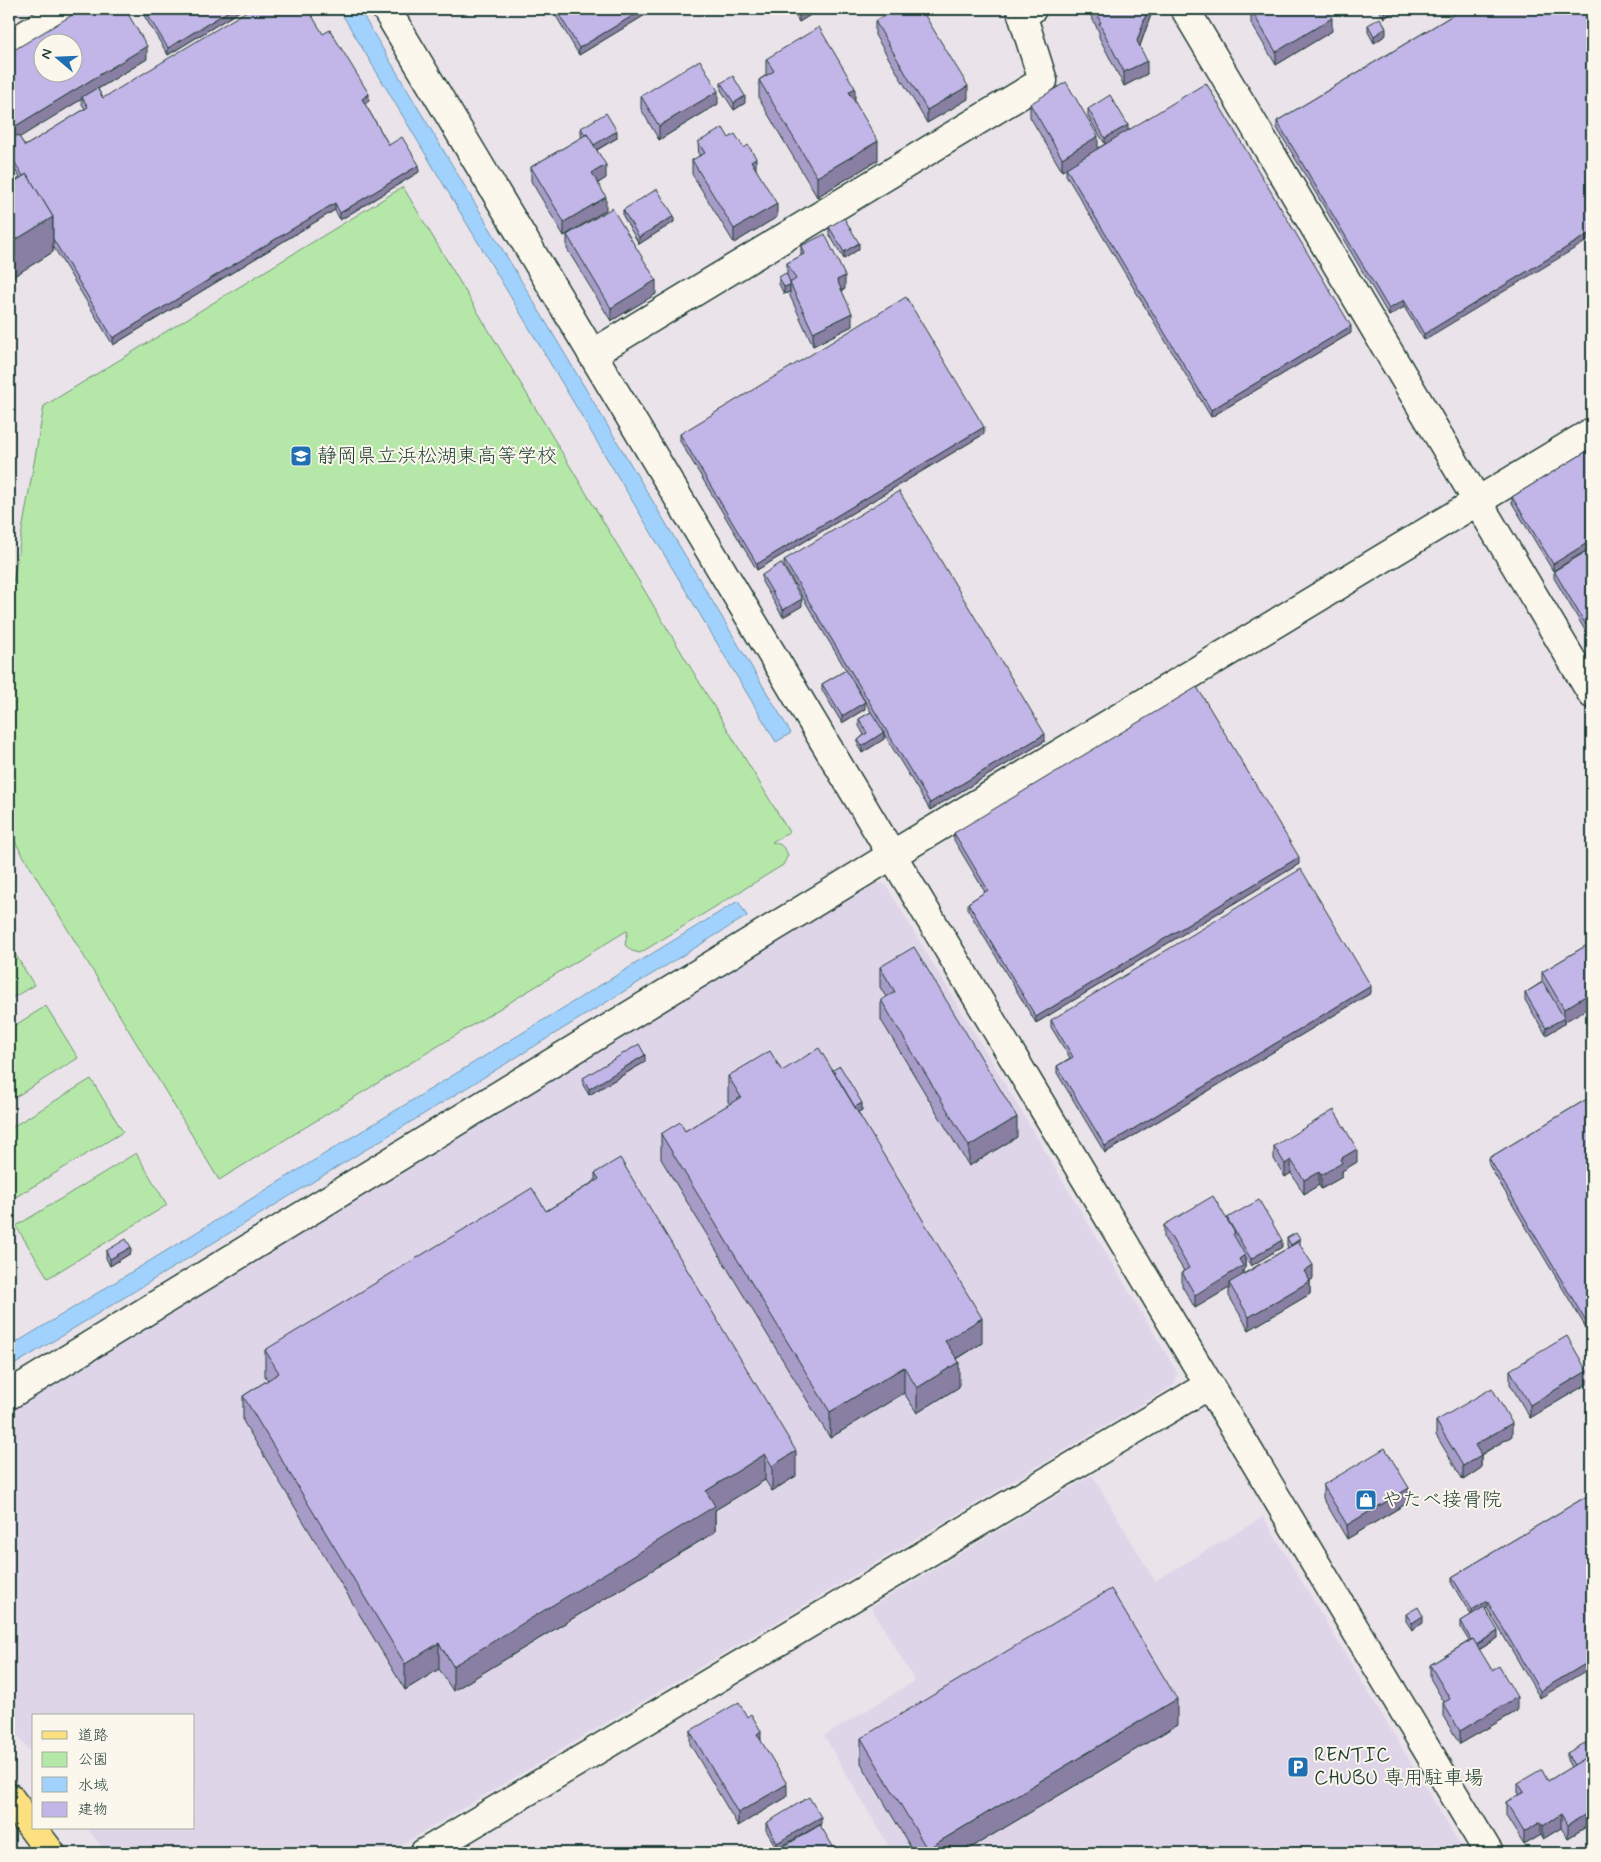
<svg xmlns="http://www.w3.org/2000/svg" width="1601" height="1862" font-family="Mynerve,'Klee One',sans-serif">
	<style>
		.built { fill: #ded5e9 }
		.green { fill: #b5e8a8; stroke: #6a926e }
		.water { fill: #a1d2fe; stroke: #6d96ad }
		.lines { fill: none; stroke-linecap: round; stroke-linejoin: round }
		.street-casing { stroke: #1f3d34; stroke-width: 31 }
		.secondary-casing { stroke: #1f3d34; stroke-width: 31 }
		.primary-casing { stroke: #1f3d34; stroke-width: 31 }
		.street { stroke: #fbf7ec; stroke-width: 28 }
		.secondary { stroke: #fbf7ec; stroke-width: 28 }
		.primary { stroke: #fce080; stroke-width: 28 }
		.wall { fill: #a79cc7; stroke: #1f3d34; fill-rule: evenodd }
		.shaded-wall { fill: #887fa2; stroke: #1f3d34 }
		.building { fill: #c2b5e7; stroke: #1f3d34; fill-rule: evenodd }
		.labels { text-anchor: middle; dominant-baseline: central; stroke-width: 4; stroke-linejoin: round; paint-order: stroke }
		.poi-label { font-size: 20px; fill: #1f3d34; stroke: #fbf7ec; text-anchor: start }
	</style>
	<rect width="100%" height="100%" fill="#eae3ea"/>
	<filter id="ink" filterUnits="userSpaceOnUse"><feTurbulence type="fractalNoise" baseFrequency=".02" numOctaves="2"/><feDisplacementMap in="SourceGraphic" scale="10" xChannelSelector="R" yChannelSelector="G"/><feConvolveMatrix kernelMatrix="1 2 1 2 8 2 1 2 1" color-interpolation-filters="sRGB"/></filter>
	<g filter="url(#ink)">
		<g class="built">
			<path d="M876 882 886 885 1177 1372 1174 1385 388 1853H106L87 1828H194V1716H34V1757L9 1723V1412Z"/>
			<path d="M1092 1475 1155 1581 1263 1517 1465 1853H1048L1043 1845 1029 1853H893L824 1736 915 1681 871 1607Z"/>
		</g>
		<g class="green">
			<path d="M403 187 789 832 772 842C781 844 784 846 788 855L783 865 640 953 632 951 625 945 628 930 219 1180 9 832V605L44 406Z"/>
			<path d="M9 944 34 985 9 1000Z"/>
			<path d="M46 1006 78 1058 9 1101V1029Z"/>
			<path d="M91 1079 123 1132 9 1201V1129Z"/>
			<path d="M136 1153 167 1205 48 1278 16 1226Z"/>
		</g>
		<g class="water">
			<path d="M339 9H359L791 733 776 742Z"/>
			<path d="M738 901 747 916 9 1368V1347Z"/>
		</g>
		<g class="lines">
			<g class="street-casing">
				<g id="street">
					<path d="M1185 9 1592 694"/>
					<path d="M592 354 1043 81 1022 14 1032 9"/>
					<path d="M9 1395 892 855 1592 432"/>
					<path d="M424 1853 1209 1385"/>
				</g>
			</g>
			<g class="secondary-casing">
				<g id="secondary">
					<path d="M386 9 1489 1853"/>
					<path d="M9 45 68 9"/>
				</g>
			</g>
			<g class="primary-casing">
				<path id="primary" d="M9 1797 51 1853"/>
			</g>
			<use href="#street" class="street"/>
			<use href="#secondary" class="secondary"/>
			<use href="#primary" class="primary"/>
		</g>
		<g class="wall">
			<path d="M140 9H243L168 55Z"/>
			<path d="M552 9H655L579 55Z"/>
			<path d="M791 9H820L799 22Z"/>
			<path d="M1089 9H1114L1115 11 1153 9 1140 46 1147 74 1124 86 1099 37V32L1089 12Z"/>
			<path d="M1378 9H1396V11L1384 18Z"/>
			<path d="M1463 9 1424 340 1404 307 1389 316 1277 128V121Z"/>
			<path d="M1587 9H1592V17Z"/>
			<path d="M1251 10 1332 31 1276 65 1251 23Z"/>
			<path d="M875 21 968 99 927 123 875 35Z"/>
			<path d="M1368 25 1386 35 1374 43 1368 32Z"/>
			<path d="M323 34 369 101 365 104 389 145 419 172 340 220 335 210 113 345 53 246V252L9 279V185L20 178 9 160V53L147 59 98 89 103 98ZM82 99V104L85 109 25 146 19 137Z"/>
			<path d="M766 59 855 102 878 160 817 197 759 99V80L766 75Z"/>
			<path d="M721 83 745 103 734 110 721 90Z"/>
			<path d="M641 96 718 104 659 140 641 109Z"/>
			<path d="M1030 104 1098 148 1105 144 1088 116V109L1128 130 1351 333 1211 417 1066 175V169L1062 171 1030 117Z"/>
			<path d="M581 128 617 138 597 150 606 178 598 183 606 210 564 236 531 181V167L582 137 581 135Z"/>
			<path d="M729 138 756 169 777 217 734 243 692 174V160L699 157 698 142Z"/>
			<path d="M623 210 674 222 639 244 623 216Z"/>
			<path d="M829 227 859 249 844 259 829 234Z"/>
			<path d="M567 235 656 294 611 321 567 249Z"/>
			<path d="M801 246 845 289 842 291 852 326 813 346 790 296V292L784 294 779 284V277L787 276V263L801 256Z"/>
			<path d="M680 434H984L757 570 680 441Z"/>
			<path d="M1592 448 1553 571 1512 503V497Z"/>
			<path d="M1592 548V642L1554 578V571Z"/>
			<path d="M784 560 1045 741 930 810 884 734V739L862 753 858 746V740L864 735 859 726V719L871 712 853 681 865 709 842 723 822 690V684L846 670 784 566Z"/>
			<path d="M762 575 802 606 783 617 762 582Z"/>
			<path d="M954 833 1299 864 1036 1023 968 910V903L985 892 954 840Z"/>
			<path d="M1592 942 1564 1022V1021V1024L1546 1035 1525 1000V993L1542 982V972Z"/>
			<path d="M880 967 1017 1137 969 1166 881 1020V1000L886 997 880 987Z"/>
			<path d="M1371 993 1105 1153 1057 1073V1066L1070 1058 1051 1027V1020Z"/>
			<path d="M645 1062 589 1095 583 1085V1078Z"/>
			<path d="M833 1070 862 1110 858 1112 982 1343 957 1359 959 1387 917 1413 904 1393 830 1438 661 1159V1134L685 1131 730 1104 728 1102V1076L782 1071Z"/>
			<path d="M1592 1096V1336H1591L1489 1165V1158Z"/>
			<path d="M1274 1146 1357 1162 1342 1171V1177L1321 1189 1319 1185 1304 1194 1291 1173 1285 1177 1274 1159Z"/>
			<path d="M595 1173 796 1476 772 1491 765 1480 715 1510V1532L453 1691 439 1669 405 1690 243 1421V1396L268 1380 265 1376V1350L546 1211 595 1181Z"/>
			<path d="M1227 1218 1282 1247 1251 1266 1245 1257V1268L1243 1270V1274L1288 1248 1287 1245V1238L1300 1244 1313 1279 1310 1280V1294L1249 1330 1229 1296V1288L1195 1308 1182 1286V1272L1184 1271 1164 1238V1225L1227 1220Z"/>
			<path d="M106 1251 131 1253 110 1266 106 1258Z"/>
			<path d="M1510 1370 1587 1384 1530 1418 1510 1384Z"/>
			<path d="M1436 1421 1512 1436 1481 1455V1468L1463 1480 1436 1435Z"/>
			<path d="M1323 1485 1409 1502 1347 1539 1323 1498Z"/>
			<path d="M1592 1493 1540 1698 1487 1608 1485 1609 1498 1638 1479 1650 1517 1711 1460 1744 1443 1716V1703L1444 1702 1430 1678V1665L1469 1641 1461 1628V1621L1471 1615 1452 1584V1577Z"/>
			<path d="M1406 1614 1423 1623 1412 1630 1406 1621Z"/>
			<path d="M1177 1725 962 1853H914L861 1763V1738Z"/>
			<path d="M690 1731 761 1741 787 1797 738 1826 690 1744Z"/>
			<path d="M1567 1753 1592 1754V1828L1588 1831 1586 1827 1568 1838 1561 1828 1543 1839 1541 1835 1524 1845 1506 1816V1802L1518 1795V1783L1548 1781 1571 1767 1567 1760Z"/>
			<path d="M766 1823 821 1824 777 1849 766 1830Z"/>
		</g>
		<g class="shaded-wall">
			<path d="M232 9H243L168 55V48Z"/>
			<path d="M644 9H655L579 55V48Z"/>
			<path d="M809 9H820L799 22V15Z"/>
			<path d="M1148 9H1153L1137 54V41Z"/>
			<path d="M1389 9H1396V11L1384 18V12Z"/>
			<path d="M1332 18V31L1276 65V52Z"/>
			<path d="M1386 28V35L1374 43V36Z"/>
			<path d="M147 46V59L83 98 82 97V99L9 144V130Z"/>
			<path d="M1147 61V74L1124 86V72Z"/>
			<path d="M968 86V99L927 123V110Z"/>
			<path d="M855 88V108L849 92Z"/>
			<path d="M718 91V104L659 140V126Z"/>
			<path d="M369 94V101L362 105V99Z"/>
			<path d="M745 96V103L734 110V103Z"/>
			<path d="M1128 125V132L1105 145V138Z"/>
			<path d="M617 131V138L591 153V146Z"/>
			<path d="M1098 136V149L1062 171V158Z"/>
			<path d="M878 141V160L817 197V177Z"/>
			<path d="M756 158V171L751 161Z"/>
			<path d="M419 165V172L340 220V213Z"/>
			<path d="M606 165V178L592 187V173Z"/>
			<path d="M606 197V210L564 236V222Z"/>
			<path d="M335 203V210L113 345V338Z"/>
			<path d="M777 204V217L734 243V229Z"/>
			<path d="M674 216V222L639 244V237Z"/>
			<path d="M53 217V252L9 279V244Z"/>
			<path d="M1592 232V238L1424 340V334Z"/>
			<path d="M859 243V249L844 259V252Z"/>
			<path d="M845 276V289L837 293V280Z"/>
			<path d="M656 280V294L611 321V308Z"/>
			<path d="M790 285V292L784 294V287Z"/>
			<path d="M1404 300V307L1389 316V309Z"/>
			<path d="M852 313V326L813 346V332Z"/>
			<path d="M1351 326V333L1211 417V410Z"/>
			<path d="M984 427V434L757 570V564Z"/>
			<path d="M1592 540V547L1553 571V564Z"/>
			<path d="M802 599V606L783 617V610Z"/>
			<path d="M865 702V709L842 723V716Z"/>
			<path d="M884 732V739L862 753V746Z"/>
			<path d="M1045 734V741L930 810V803Z"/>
			<path d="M1299 857V864L1036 1023V1017Z"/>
			<path d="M1371 986V993L1105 1153V1146Z"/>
			<path d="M1592 992V1006L1564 1022V1009Z"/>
			<path d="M1564 1018V1024L1546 1035V1028Z"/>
			<path d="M645 1055V1062L589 1095V1089Z"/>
			<path d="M862 1103V1110L849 1117V1110Z"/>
			<path d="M1017 1117V1137L969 1166V1146Z"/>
			<path d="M1357 1149V1162L1342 1171V1177L1321 1189V1175L1340 1159Z"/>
			<path d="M1291 1160V1173L1285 1177V1164Z"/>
			<path d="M1319 1172V1185L1304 1194V1180Z"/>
			<path d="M1300 1239V1246L1291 1252V1245Z"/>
			<path d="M1282 1240V1247L1251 1266V1259Z"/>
			<path d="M131 1247V1253L110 1266V1259Z"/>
			<path d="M1245 1255V1268L1243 1270V1279L1229 1283V1288L1195 1308V1295L1239 1259Z"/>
			<path d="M1313 1265V1279L1304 1284V1271Z"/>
			<path d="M1310 1281V1294L1249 1330V1317Z"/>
			<path d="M982 1318V1343L945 1366V1341Z"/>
			<path d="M959 1362V1387L917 1413V1388Z"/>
			<path d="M904 1367V1393L830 1438V1412Z"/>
			<path d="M1587 1371V1384L1530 1418V1405Z"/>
			<path d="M1512 1423V1436L1475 1458V1445Z"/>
			<path d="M796 1451V1476L772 1491V1466Z"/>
			<path d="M765 1454V1480L715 1510V1532L453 1691V1666L706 1491Z"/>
			<path d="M1481 1455V1468L1463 1480V1466Z"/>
			<path d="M1409 1488V1502L1347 1539V1525Z"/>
			<path d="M1487 1601V1608L1472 1617V1610Z"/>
			<path d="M1423 1616V1623L1412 1630V1623Z"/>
			<path d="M1498 1631V1638L1475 1652V1646Z"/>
			<path d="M439 1643V1669L405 1690V1664Z"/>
			<path d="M1592 1660V1667L1540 1698V1691Z"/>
			<path d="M1517 1697V1711L1460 1744V1731Z"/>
			<path d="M1177 1699V1725L962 1853H927V1849Z"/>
			<path d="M761 1731V1744L757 1734Z"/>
			<path d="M787 1784V1797L738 1826V1813Z"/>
			<path d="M1561 1814V1828L1543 1839V1826Z"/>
			<path d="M1586 1814V1827L1568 1838V1825Z"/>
			<path d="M1592 1815V1828L1588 1831V1817Z"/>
			<path d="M821 1817V1824L777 1849V1843Z"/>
			<path d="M1541 1822V1835L1524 1845V1832Z"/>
		</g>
		<g class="building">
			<path d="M82 9H125L147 46 9 130V53ZM42 42H72V72H42Z"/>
			<path d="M144 9H232L168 48Z"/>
			<path d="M250 9H308L323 34 330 30 369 94 362 99 389 145 402 137 419 165 340 213 335 203 113 338 53 239V217L27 174 23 176 9 153V141L18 135 25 146 88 107 82 97 97 88 103 98Z"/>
			<path d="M556 9H644L579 48Z"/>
			<path d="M795 9H809L799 15Z"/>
			<path d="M896 9H921L968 86 927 110 875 21Z"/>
			<path d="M1094 9H1114L1115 11 1116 9H1148L1137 41 1147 61 1124 72 1099 23H1101Z"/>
			<path d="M1253 9H1326L1332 18 1276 52 1251 10Z"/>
			<path d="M1382 9H1389L1384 12Z"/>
			<path d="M1463 9H1583L1592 24V232L1424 334 1404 300 1389 309 1277 121Z"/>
			<path d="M1380 18 1386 28 1374 36 1368 25Z"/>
			<path d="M819 27 855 88 849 92 878 141 817 177 759 80 774 71 766 59Z"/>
			<path d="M700 60 718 91 659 126 641 96Z"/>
			<path d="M733 76 745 96 734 103 721 83Z"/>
			<path d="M1066 82 1098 136 1062 158 1030 104Z"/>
			<path d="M1206 83 1351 326 1211 410 1066 168Z"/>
			<path d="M1110 95 1128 125 1105 138 1088 109Z"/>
			<path d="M606 113 617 131 594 145 587 134 585 135 581 128Z"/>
			<path d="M723 128 729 138 735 134 744 148 748 145 756 158 751 161 777 204 734 229 692 160 705 153 698 142Z"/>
			<path d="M587 134 606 165 592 173 606 197 564 222 531 167Z"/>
			<path d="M27 174 53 217 9 244V185Z"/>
			<path d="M657 189 674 216 639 237 623 210Z"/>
			<path d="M612 208 656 280 611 308 567 235Z"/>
			<path d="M844 218 859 243 844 252 829 227Z"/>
			<path d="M825 234 845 276 837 280 852 313 813 332 790 283 796 279 787 263 804 254 801 246Z"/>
			<path d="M786 273 790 282V285L784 287 779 277Z"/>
			<path d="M906 297 984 427 757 564 680 434Z"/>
			<path d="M1592 448V540L1553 564 1512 497Z"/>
			<path d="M899 491 1045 734 930 803 784 560Z"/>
			<path d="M1592 548V635L1554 571Z"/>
			<path d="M781 563 802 599 783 610 762 575Z"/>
			<path d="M846 670 865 702 842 716 822 684Z"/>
			<path d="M1197 687 1299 857 1036 1017 968 903 988 890 954 833Z"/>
			<path d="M871 712 884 732 862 746 858 740 867 733 859 719Z"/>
			<path d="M1301 869 1371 986 1105 1146 1057 1066 1073 1057 1051 1020Z"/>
			<path d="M1592 942V992L1564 1009 1542 972Z"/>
			<path d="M914 947 1017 1117 969 1146 881 1000 895 992 880 967Z"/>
			<path d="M1543 982 1564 1018 1546 1028 1525 993Z"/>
			<path d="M639 1044 645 1055 589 1089 583 1078Z"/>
			<path d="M819 1048 982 1318 945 1341 959 1362 917 1388 904 1367 830 1412 661 1134 680 1122 685 1131 741 1097 728 1076 770 1051 782 1071Z"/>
			<path d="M840 1066 862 1103 855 1107 833 1070Z"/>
			<path d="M1592 1096V1329L1591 1330 1489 1158Z"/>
			<path d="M1334 1110 1357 1149 1340 1159 1342 1163 1321 1175 1319 1172 1304 1180 1291 1160 1285 1164 1274 1146Z"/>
			<path d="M620 1158 796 1451 772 1466 765 1454 706 1491 715 1506 453 1666 439 1643 405 1664 243 1396 279 1373 265 1350 532 1188 546 1211 599 1179 595 1173Z"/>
			<path d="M1213 1196 1235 1233 1233 1234 1245 1255 1239 1259 1243 1266 1195 1295 1182 1272 1189 1268 1164 1225Z"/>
			<path d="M1259 1200 1282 1240 1251 1259 1227 1218Z"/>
			<path d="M1296 1233 1300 1239 1291 1245 1287 1238Z"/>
			<path d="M126 1239 131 1247 110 1259 106 1251Z"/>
			<path d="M1298 1242 1313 1265 1304 1271 1310 1281 1249 1317 1229 1283Z"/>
			<path d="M1567 1336 1587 1371 1530 1405 1510 1370Z"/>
			<path d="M1492 1388 1512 1423 1475 1445 1481 1455 1463 1466 1436 1421Z"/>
			<path d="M1385 1448 1409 1488 1347 1525 1323 1485Z"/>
			<path d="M1592 1493V1660L1540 1691 1487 1601 1472 1610 1452 1577Z"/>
			<path d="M1111 1589 1177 1699 927 1849 861 1738Z"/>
			<path d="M1418 1607 1423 1616 1412 1623 1406 1614Z"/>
			<path d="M1484 1607 1498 1631 1476 1645 1473 1639 1471 1640 1461 1621Z"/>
			<path d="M1473 1639 1492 1670 1499 1666 1517 1697 1460 1731 1443 1703 1450 1699 1430 1665Z"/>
			<path d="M739 1702 747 1717 751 1714 761 1731 757 1734 787 1784 738 1813 690 1731Z"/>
			<path d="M1585 1743 1592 1755 1574 1765 1567 1753Z"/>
			<path d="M1592 1754V1815L1588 1817 1586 1814 1568 1825 1561 1814 1543 1826 1541 1822 1524 1832 1506 1802 1524 1792 1518 1783 1542 1769 1548 1781Z"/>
			<path d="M809 1797 821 1817 777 1843 766 1823Z"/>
			<path d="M820 1825 837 1853H773Z"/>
		</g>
	</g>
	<defs>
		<g id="school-square" transform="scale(1.125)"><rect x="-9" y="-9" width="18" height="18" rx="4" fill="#1f6fb2" stroke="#fbf7ec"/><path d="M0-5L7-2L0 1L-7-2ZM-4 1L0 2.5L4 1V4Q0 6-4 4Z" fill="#fff"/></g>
		<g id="shop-square" transform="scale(1.125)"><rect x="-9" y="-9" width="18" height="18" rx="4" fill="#1f6fb2" stroke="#fbf7ec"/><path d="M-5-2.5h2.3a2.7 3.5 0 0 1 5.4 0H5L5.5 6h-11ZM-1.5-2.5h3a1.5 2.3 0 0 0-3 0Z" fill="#fff"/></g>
		<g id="parking-square" transform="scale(1.125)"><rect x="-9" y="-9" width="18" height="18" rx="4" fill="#1f6fb2" stroke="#fbf7ec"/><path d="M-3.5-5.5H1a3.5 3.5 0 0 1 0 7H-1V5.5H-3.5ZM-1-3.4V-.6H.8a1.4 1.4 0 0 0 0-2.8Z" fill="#fff"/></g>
	</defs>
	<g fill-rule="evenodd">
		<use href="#school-square" x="301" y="456"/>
		<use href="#shop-square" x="1366" y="1500"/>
		<use href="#parking-square" x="1298" y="1767"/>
	</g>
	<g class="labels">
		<g class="poi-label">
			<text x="317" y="456">静岡県立浜松湖東高等学校</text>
			<text x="1382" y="1500">やたべ接骨院</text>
			<text x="1314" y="1755">RENTIC<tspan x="1314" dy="23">CHUBU 専用駐車場</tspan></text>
		</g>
	</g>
	<rect width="1601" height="1862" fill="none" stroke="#fbf7ec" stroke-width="30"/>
	<rect x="15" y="15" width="1571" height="1832" fill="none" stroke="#1f3d34" stroke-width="2" filter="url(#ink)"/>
	<rect x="32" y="1714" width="162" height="115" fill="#fbf7ec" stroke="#a3ada2"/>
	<rect x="42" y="1731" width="25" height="8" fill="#fce080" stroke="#a3ada2"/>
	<text x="78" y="1740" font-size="15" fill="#1f3d34">道路</text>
	<rect x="42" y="1752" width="25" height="15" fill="#b5e8a8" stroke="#a3ada2"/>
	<text x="78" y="1764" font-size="15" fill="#1f3d34">公園</text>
	<rect x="42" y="1777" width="25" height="15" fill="#a1d2fe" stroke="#a3ada2"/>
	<text x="78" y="1790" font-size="15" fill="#1f3d34">水域</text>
	<rect x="42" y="1802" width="25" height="15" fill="#c2b5e7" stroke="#a3ada2"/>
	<text x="78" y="1814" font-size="15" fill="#1f3d34">建物</text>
	<g transform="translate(58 58) rotate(289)"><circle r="24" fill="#fbf7ec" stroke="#a3ada2"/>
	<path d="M0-4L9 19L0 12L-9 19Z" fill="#1f6fb2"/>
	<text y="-8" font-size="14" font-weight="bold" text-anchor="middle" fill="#1f3d34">N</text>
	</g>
</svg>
